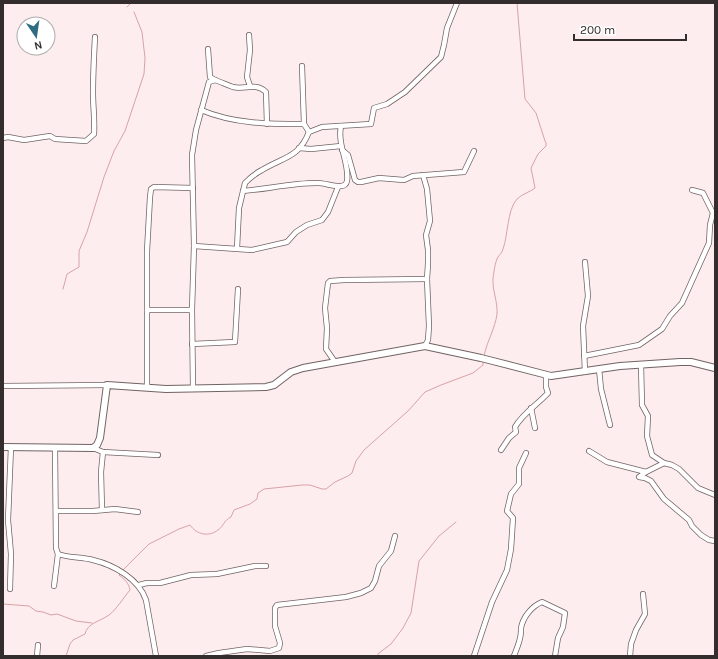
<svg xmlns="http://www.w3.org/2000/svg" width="718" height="659" font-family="Karla,sans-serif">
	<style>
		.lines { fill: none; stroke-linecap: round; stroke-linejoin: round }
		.stream { stroke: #d9a2a7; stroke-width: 1 }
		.street-casing { stroke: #716364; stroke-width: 6 }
		.secondary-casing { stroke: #716364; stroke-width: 8 }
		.street { stroke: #fff; stroke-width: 4.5 }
		.secondary { stroke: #fff; stroke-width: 6 }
	</style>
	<rect width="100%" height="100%" fill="#fdedee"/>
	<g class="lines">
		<g class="stream">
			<path d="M127 7 131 3"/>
			<path d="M63 289 67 274 79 267V251L87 232 104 177 114 151 125 131 144 74 145 58 142 32 134 12"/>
			<path d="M484 356C487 341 495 329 497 314 498 302 492 290 493 278 494 272 495 262 498 257 500 254 502 253 503 249 508 236 507 210 517 199 522 194 530 192 535 188L531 168 538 154 546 146V143L545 141 536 113 525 99 517 3"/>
			<path d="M123 570 149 544 179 529 190 525C197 535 209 537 218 530 224 526 223 521 231 517L234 510 250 504 257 499 258 493 264 489 302 485H310L322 489H326L335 482 348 476 352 473 356 461 364 450 408 411 425 392 441 385 473 373 483 365V361"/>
			<path d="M3 604 29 606 36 611 43 612 51 615 57 614 76 621 92 623"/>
			<path d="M66 656 70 644 73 640 85 634C87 623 101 621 109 615 116 610 124 597 130 590 129 583 124 579 119 575L121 573"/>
			<path d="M377 656 379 653 391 644 403 628 411 613 419 561 439 536 456 522"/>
		</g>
		<g class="street-casing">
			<g id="street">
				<path d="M249 35 250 50 247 77 250 86"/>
				<path d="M208 49 210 77 215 80"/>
				<path d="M302 66 304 124 309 132"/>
				<path d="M201 110C234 124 269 124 304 124"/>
				<path d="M3 138 8 137 24 140 50 136 55 139 86 141 94 134C95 120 93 107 93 93 93 74 94 55 95 37"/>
				<path d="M299 148 311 149 341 146"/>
				<path d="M342 150 348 155 355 180 358 182H361L379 178 404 180 413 176 464 172 474 151"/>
				<path d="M423 175 427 189 430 221 426 235 428 250V264L427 279 429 326 428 340 425 346"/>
				<path d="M243 191C267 189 292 183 317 183 325 182 345 192 347 181 350 165 337 145 341 126"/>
				<path d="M194 246 252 250 287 242 296 232 307 225 322 220 328 212 338 187"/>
				<path d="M237 248 239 208 245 183C250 178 256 173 262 170 283 157 299 158 309 132L322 127 371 124 374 108 387 104 405 92 441 57 444 45 447 28 457 3"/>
				<path d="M585 262 588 296 583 326 585 372"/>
				<path d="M147 310H192"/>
				<path d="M192 344 235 342 238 289"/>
				<path d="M584 356 639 345 662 329 670 316 682 303 709 243 710 225 713 213 703 193 692 190"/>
				<path d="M335 362 326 349 327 328 325 308 328 283 330 281 344 280 427 279"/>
				<path d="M641 365 642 405 648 416 647 436 652 455 664 463"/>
				<path d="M599 369 601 389 610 425"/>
				<path d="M3 386 107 385"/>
				<path d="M147 388V251L150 197 151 189 154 187 193 188"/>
				<path d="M193 388 192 310 194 246 192 155 196 130 209 82 215 80C221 82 227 85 233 87 245 90 256 82 266 92L267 124"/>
				<path d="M531 408 535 428"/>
				<path d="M93 448 103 452 158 455"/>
				<path d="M501 450 509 438 516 432 515 427C523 413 537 405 548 393L546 387V375"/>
				<path d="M589 451 607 462 646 472 664 463 672 465 679 469 698 488 715 495"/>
				<path d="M646 472 639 477 645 478 651 481 664 499 689 520 692 526 701 535 709 540 715 541"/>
				<path d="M102 510 101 472 103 452"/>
				<path d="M56 511H93L115 509 138 512"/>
				<path d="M58 554C69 558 82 557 93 560 114 565 139 579 146 600L156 656"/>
				<path d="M139 585 147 583H160L191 575 217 574 255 566H266"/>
				<path d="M54 586 58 554 56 548 55 448"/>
				<path d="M10 589 11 554 8 520 11 447"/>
				<path d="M37 656 38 645"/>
				<path d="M206 656 219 653 247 649 270 651 279 648 280 643 275 626V608L277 605 346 597 361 593 371 588 375 581 379 566 391 551 395 536"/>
				<path d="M474 656 492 602 507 570 511 549 513 518 507 511 511 494 519 484V468L526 453"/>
				<path d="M514 656C516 650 519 644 520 638 521 635 521 632 521 628 523 617 532 606 542 602L565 613 563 627 558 638 555 656"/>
				<path d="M630 656 631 644 636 630 645 614 643 594"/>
			</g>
		</g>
		<g class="secondary-casing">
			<path id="secondary" d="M3 447 93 448 97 445 100 438 107 385 166 389 266 387 274 385 291 372 303 368 425 346 481 358 551 376 620 366 680 362H691L715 368"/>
		</g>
		<use href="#street" class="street"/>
		<use href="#secondary" class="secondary"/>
	</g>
	<rect width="718" height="659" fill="none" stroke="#332d2d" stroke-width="8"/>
	<g transform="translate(36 36) rotate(167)"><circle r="19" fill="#ffffff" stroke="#adabab"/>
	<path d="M0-3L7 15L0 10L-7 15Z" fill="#2e6c82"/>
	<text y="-6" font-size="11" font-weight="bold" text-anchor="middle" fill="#332d2d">N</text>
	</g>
	<path d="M574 34v6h112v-6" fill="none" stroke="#332d2d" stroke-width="2"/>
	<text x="580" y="34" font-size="12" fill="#332d2d" stroke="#ffffff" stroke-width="3" paint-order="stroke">200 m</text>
</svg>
